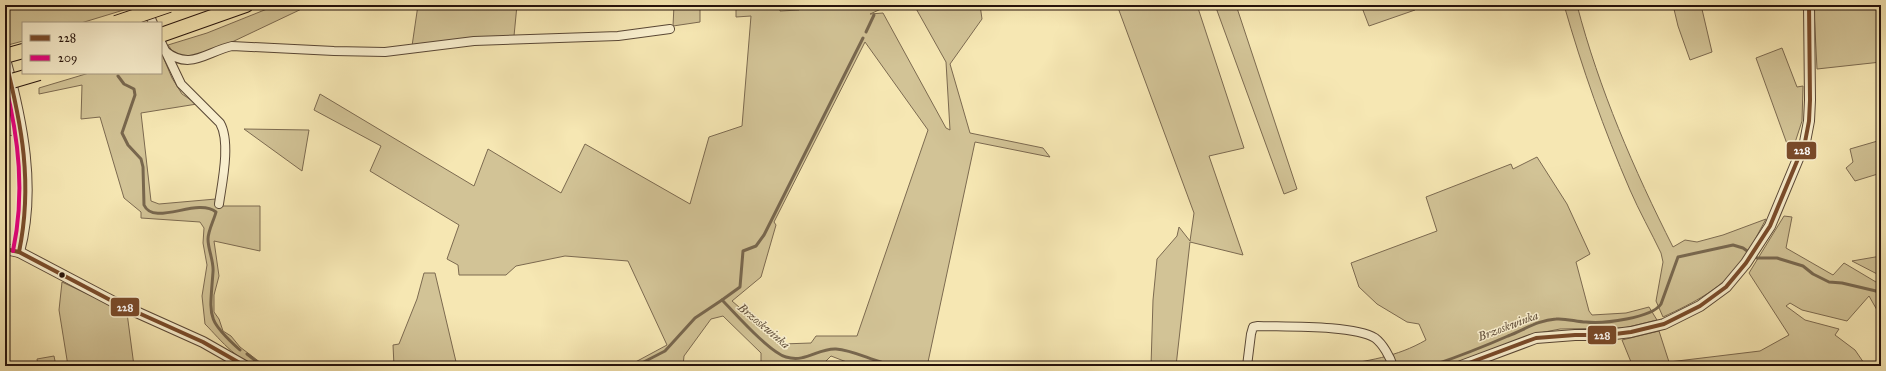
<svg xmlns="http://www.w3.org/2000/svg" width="1886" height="371" font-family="'IM FELL Great Primer',serif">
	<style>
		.green { fill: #d2c396; stroke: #7c6a50; fill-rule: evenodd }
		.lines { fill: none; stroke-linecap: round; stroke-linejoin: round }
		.stream { stroke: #78674e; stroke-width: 3 }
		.minor-casing { stroke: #594735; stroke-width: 10 }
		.tertiary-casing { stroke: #594735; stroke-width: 12 }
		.motorway-casing { stroke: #25120b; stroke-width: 16 }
		.minor { stroke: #f9efce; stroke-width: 8 }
		.tertiary { stroke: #f9efce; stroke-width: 10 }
		.motorway { stroke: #f6e7b3; stroke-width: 14 }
		.motorway-bridge-casing { stroke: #25120b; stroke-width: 16; stroke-linecap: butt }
		.motorway-bridge { stroke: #f6e7b3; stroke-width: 14 }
		.bus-1-casing { stroke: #f9efce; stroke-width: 7 }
		.bus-2-casing { stroke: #f9efce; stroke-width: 7 }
		.bus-1 { stroke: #7a4b2a; stroke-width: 4 }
		.bus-2 { stroke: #e5007d; stroke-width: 4 }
		.bus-dot { fill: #25120b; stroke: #f9efce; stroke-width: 1.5 }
		.labels { text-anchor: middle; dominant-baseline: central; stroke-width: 3; stroke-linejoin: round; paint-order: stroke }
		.water-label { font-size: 12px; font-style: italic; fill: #63513d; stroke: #f9efce }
		.line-badge { stroke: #f9efce; stroke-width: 1.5 }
		.badge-label { font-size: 11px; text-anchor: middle; font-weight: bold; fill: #fff }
	</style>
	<rect width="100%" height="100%" fill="#f6e7b3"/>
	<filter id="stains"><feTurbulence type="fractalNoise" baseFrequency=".005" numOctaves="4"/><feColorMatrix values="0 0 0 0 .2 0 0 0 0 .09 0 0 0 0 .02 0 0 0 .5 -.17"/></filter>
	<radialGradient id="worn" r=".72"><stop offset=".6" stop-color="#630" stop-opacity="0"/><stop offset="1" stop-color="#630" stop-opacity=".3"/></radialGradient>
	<g class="green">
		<path d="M5 5H130L127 9 81 23H23V41L8 45 5 36Z"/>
		<path d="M277 5H310L232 42 195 57 176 56 168 45 207 33Z"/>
		<path d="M418 5H517L514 36 412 46Z"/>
		<path d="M674 5H700V22L673 26Z"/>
		<path d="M736 5H779L780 11 799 10 805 5H890L870 14 883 13 946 128 950 130 946 62 914 5H980L982 19 950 64 970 133 1043 148 1050 157 975 142 928 362 938 366H857L831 356 821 366H761V353L723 316 711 319 684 356 683 366H628L667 345 628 261 565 256 516 266 506 275H459L458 265 447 259 459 225 370 171 381 146 314 110 320 94 474 186 488 149 561 193 585 144 690 204 709 137 742 126 751 16 736 17ZM865 42 928 130 857 336H816L811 343 782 344 732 301 761 277 776 225 774 222Z"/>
		<path d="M1117 5H1197L1244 148 1209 156 1243 255 1190 242 1176 366H1151L1153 300 1157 259 1177 236 1179 227 1190 241 1194 213Z"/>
		<path d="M1215 5H1236L1297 189 1284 194Z"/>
		<path d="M1361 5H1414L1415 10 1369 26Z"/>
		<path d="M1564 5H1577C1599 89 1634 170 1673 247L1685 240 1697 242 1723 235 1766 219C1758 233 1752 247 1743 260 1724 288 1693 303 1663 317L1656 301 1663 262 1661 253C1651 232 1639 211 1630 190 1604 130 1582 68 1564 5Z"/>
		<path d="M1673 5H1701L1712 52 1690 60 1678 26Z"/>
		<path d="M1826 5H1881V62L1817 69 1814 9Z"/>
		<path d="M1782 48 1797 87 1803 86 1802 121 1791 155 1756 58Z"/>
		<path d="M161 52 172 78 182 94 197 104 141 113 151 201 159 204 216 199 217 206H260V251L214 241 219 276 214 295V312L219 319 223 331 231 336 240 347 265 366C240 366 221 340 205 324L202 296 207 265 203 243 204 228 200 222 141 218V212L124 198 100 117 81 119 82 85 39 94V88L89 73H161Z"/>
		<path d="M8 97 16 136 5 135V98Z"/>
		<path d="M244 129 309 130 302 171Z"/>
		<path d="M1881 140V173L1855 181 1846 168 1853 162 1850 149Z"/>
		<path d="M1537 157 1567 204 1590 254 1576 262 1589 311 1592 315 1626 313 1649 307 1657 320 1624 328 1560 329 1529 335 1451 366H1334C1367 361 1397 357 1426 340L1419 324 1407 322 1377 304 1359 287 1351 263 1437 231 1426 197 1511 164 1513 169Z"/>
		<path d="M1784 216 1792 217 1786 248 1833 275 1844 263 1881 285V317L1869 296 1847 321 1802 310 1790 303 1786 306 1805 320 1839 329 1835 335 1855 350 1866 366H1625L1631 362 1622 340 1659 331 1669 362 1760 351 1789 335 1749 273Z"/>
		<path d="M1881 256V276L1852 261Z"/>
		<path d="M424 273H435L457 366H394L393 345 399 344 417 299Z"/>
		<path d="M62 282 127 313 134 366H68L59 310Z"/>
		<path d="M54 356 56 366H38L37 359Z"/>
	</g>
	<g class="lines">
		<g class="stream">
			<path d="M866 32 874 15"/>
			<path d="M118 76 124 84 134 89 135 95 122 133 128 145 141 159 143 167 144 205C154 227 197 197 216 212 214 220 208 231 208 239 208 250 214 261 213 272 210 316 205 319 240 350"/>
			<path d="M722 300 740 287 743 251 756 246 764 235 863 38"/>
			<path d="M247 354 262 366"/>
			<path d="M887 364 893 366"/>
			<path d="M636 366 665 351 695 318 722 300C735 313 769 352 786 357 806 363 818 348 836 349 851 350 867 358 881 362"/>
			<path d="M1431 366C1457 357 1483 347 1508 336 1524 330 1538 320 1556 319 1566 318 1577 322 1586 322 1603 324 1652 318 1661 304L1678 257 1733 245 1743 248 1757 258H1777L1803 266 1813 274 1829 282 1842 283 1876 291 1881 295"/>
		</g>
		<g class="minor-casing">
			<g id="minor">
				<path d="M145 5 153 23"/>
				<path d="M161 42 181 84 220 123C231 142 222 183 219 204"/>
				<path d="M165 51C190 71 206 52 232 46L334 51 385 52 474 41 618 36 670 29"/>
				<path d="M1247 366 1251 334 1253 327 1258 326C1286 327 1353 325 1375 338 1383 344 1390 357 1393 366"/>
			</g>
		</g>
		<g class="tertiary-casing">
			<g id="tertiary">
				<path d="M5 59C22 121 36 189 19 252"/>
				<path d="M5 249 19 252 114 302 203 342 245 366"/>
				<path d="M1461 366 1536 338 1575 335H1607L1631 332 1664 324 1700 306 1726 287 1746 263 1770 226 1805 142 1809 121 1810 100 1809 5"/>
			</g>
		</g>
		<g class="motorway-casing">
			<g id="motorway">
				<path d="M161 35 246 5"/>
				<path d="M5 56 23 51"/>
			</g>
		</g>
		<use href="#minor" class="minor"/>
		<use href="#tertiary" class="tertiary"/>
		<use href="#motorway" class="motorway"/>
		<g class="motorway-bridge-casing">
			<g id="motorway-bridge">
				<path d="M116 23 169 5"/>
				<path d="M5 83 39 73"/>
			</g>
		</g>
		<use href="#motorway-bridge" class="motorway-bridge"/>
		<g class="bus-1-casing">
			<g id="bus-1">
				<path d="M5 59C22 125 33 184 19 252"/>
				<path d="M5 249 19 252 114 302 203 342 245 366"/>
				<path d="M1461 366 1536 338 1575 335H1607L1631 332 1664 324 1700 306 1726 287 1746 263 1770 226 1805 142 1809 121 1810 100 1809 5"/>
			</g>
		</g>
		<g class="bus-2-casing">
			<path id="bus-2" d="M5 83C19 139 25 194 13 251"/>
		</g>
		<use href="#bus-1" class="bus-1"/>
		<use href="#bus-2" class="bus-2"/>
	</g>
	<circle class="bus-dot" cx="62" cy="275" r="3.5"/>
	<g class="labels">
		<g class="water-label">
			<text transform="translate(764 326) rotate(40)">Brzoskwinka</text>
			<text transform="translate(1508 326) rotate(-21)">Brzoskwinka</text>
		</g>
	</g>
	<g class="line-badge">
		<rect x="1786" y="141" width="31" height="19" rx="4" fill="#7a4b2a"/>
		<rect x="110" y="297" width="30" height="20" rx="4" fill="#7a4b2a"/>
		<rect x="1587" y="325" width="30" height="20" rx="4" fill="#7a4b2a"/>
	</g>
	<g class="badge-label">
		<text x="1802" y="154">228</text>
		<text x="125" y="311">228</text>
		<text x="1602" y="339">228</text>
	</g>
	<rect width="1886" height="371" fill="none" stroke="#f6e7b3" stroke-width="20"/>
	<rect x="6" y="6" width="1874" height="359" fill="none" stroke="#25120b" stroke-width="2"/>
	<rect x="10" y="10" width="1866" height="351" fill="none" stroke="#25120b"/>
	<rect x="22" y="22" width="140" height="52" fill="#f9efce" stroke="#a49780"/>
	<rect x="30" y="35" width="20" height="6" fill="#7a4b2a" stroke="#a49780"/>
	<text x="58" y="42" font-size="12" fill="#25120b">228</text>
	<rect x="30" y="55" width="20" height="6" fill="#e5007d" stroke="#a49780"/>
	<text x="58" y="62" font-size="12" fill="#25120b">209</text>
	<rect width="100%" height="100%" filter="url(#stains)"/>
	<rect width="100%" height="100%" fill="url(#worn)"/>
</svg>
